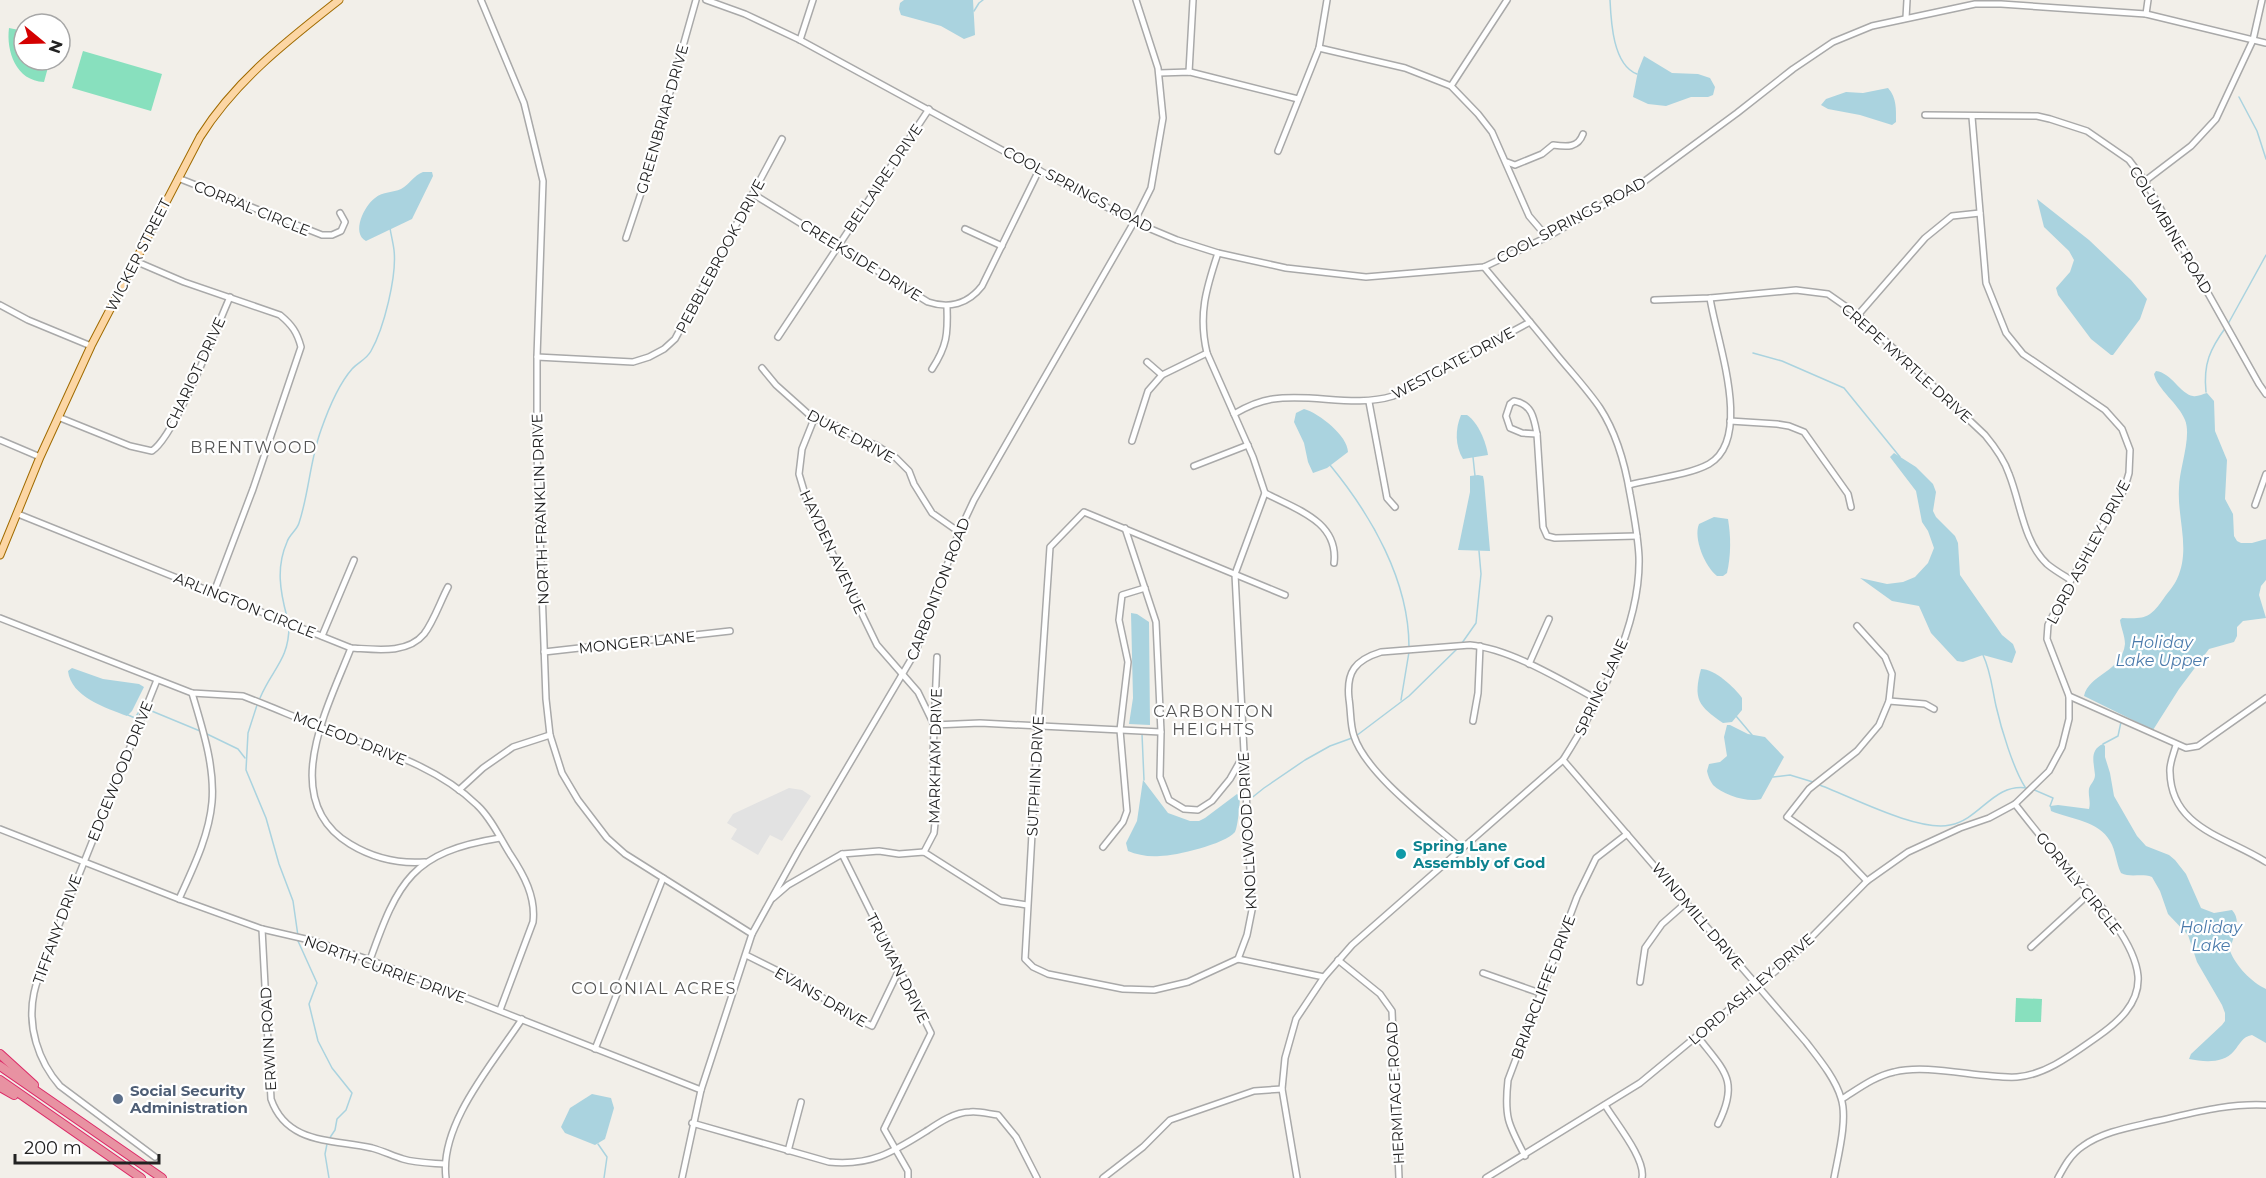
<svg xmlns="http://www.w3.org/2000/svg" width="2266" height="1178" font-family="Montserrat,sans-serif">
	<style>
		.pitch { fill: #88e0be }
		.parking { fill: #e2e2e2 }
		.water { fill: #aad3df }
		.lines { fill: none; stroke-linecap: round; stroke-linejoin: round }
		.stream { stroke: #aad3df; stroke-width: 1.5 }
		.minor-casing { stroke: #a9a9a9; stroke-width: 8 }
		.major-casing { stroke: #a06b00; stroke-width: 9 }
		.highway-casing { stroke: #dc2a67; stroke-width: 10 }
		.minor { stroke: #fff; stroke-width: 5 }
		.major { stroke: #fcd6a4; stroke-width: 7 }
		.highway { stroke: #e892a2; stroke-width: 8 }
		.culture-dot { fill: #0f9aa8; stroke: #fff; stroke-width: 2 }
		.service-dot { fill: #5c6f8a; stroke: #fff; stroke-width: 2 }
		.labels { text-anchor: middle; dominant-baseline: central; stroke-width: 4.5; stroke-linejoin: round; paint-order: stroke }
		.street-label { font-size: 15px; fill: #222; stroke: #fff }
		.culture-label { font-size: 15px; font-weight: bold; fill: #0d838f; stroke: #fff; text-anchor: start }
		.service-label { font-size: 15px; font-weight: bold; fill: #4e5e75; stroke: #fff; text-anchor: start }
		.neighbourhood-label { font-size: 16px; letter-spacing: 1.5px; fill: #555; stroke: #fff }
		.water-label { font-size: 16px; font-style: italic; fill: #4a7aab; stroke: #fff }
	</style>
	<rect width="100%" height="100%" fill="#f2efe9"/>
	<g class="pitch">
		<path d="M9 28 24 31V60H50L44 82C16 81 6 51 9 28Z"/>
		<path d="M83 51 162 74 151 111 72 88Z"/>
		<path d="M2016 998 2042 999 2041 1022H2015Z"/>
	</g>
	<path class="parking" d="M789 788 802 790 811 796 782 841 770 835 758 855 731 839 737 829 727 823 733 814Z"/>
	<g class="water">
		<path d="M904 0H973L975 35 964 39 941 26 901 15 899 9 900 3Z"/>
		<path d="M1644 56 1672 73 1698 74 1710 78 1715 87 1713 95 1708 97H1691L1666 106 1648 104 1633 97 1638 71Z"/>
		<path d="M1888 88C1897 98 1896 110 1896 122L1892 125 1860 115 1828 109 1821 105 1826 99 1846 92 1863 93Z"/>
		<path d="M423 172H432L433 176 412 219 366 241C351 233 364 206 375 198 383 191 393 193 401 189 410 184 414 175 423 172Z"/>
		<path d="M2037 199 2089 240 2131 280 2147 299 2140 319 2113 355H2111L2091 339 2058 295 2056 288 2070 272 2074 260 2069 251 2044 227Z"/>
		<path d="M2156 371C2172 373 2180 394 2193 396 2197 397 2203 394 2207 393L2214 401 2215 431 2227 460 2225 499 2233 514 2234 536 2237 541 2241 543H2252L2266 539V580L2261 586 2259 595 2266 618 2243 621 2237 627V636L2234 642 2209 649 2179 689 2153 730 2084 696C2089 674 2122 672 2125 644 2125 636 2121 628 2120 620L2122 618C2146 619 2150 618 2164 598 2168 592 2174 586 2177 579 2191 549 2177 519 2179 488 2179 469 2192 437 2185 420 2179 404 2157 389 2154 374Z"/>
		<path d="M1304 409C1319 413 1348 436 1348 452L1327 468 1313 473 1308 462 1304 443 1294 422 1296 413Z"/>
		<path d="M1461 415H1467C1478 422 1486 442 1488 455L1463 459C1455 446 1455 429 1461 415Z"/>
		<path d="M1894 453 1916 467 1933 484 1936 492 1933 511 1936 517 1955 536 1958 543 1960 575 2002 635 2013 644 2016 652 2012 663 1983 655 1963 662 1957 661 1931 633 1919 606 1892 601 1860 578 1887 584 1903 582 1915 577 1928 563 1934 548 1928 531 1922 522 1916 491 1890 457Z"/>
		<path d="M1478 475 1483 476 1484 481 1490 551 1458 550 1470 492V476Z"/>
		<path d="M1714 517 1728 519C1731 537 1731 555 1727 573L1723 576H1717C1705 567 1693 538 1699 524Z"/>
		<path d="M1131 613 1137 614 1149 622 1150 725 1129 724 1133 698Z"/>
		<path d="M72 668 103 679 139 684 144 687 132 711 127 716C106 708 71 697 68 671Z"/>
		<path d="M1701 669C1715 669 1734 687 1742 698V710L1732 722 1723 723C1698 706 1693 699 1701 669Z"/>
		<path d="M1727 725H1730L1748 734 1765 737 1784 757 1761 799C1748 803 1723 795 1713 785 1710 781 1708 776 1707 771L1709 764 1720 762 1727 756 1724 737Z"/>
		<path d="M2103 744 2105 746V757L2110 773 2114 796 2137 836 2146 846 2169 855 2175 860 2186 874 2201 908 2214 913 2232 910C2243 922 2232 937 2230 951 2236 966 2251 982 2266 989V1043L2252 1035C2242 1037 2240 1044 2234 1051 2223 1064 2204 1062 2189 1059L2191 1054 2222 1025 2225 1021V1013L2222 1005 2197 962 2188 935 2168 914 2160 891 2152 877C2142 873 2130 878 2121 873 2116 863 2116 851 2110 841 2099 821 2070 819 2051 811L2050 806 2058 805 2089 809C2091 802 2088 796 2089 789 2090 784 2095 781 2095 775 2094 763 2089 750 2103 744Z"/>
		<path d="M1143 780 1168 813 1190 821H1199L1205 818 1237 794 1240 796C1240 802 1238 827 1235 832 1225 844 1176 856 1160 856 1149 857 1137 855 1128 851L1126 843 1137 821Z"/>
		<path d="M592 1094 611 1098 614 1108 605 1139 595 1145 565 1133 561 1127 570 1108Z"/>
	</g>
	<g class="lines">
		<g class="stream">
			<path d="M1610 0C1611 22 1613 65 1637 74"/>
			<path d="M974 11 979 3 983 0"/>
			<path d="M2239 97 2257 131 2266 159"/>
			<path d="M2228 324 2266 255"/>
			<path d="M1753 353 1782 361 1844 388 1900 457"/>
			<path d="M2206 392C2203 364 2210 349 2226 327"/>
			<path d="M1473 457 1475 476"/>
			<path d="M1330 465C1371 515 1409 580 1409 647"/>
			<path d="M287 617C280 591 276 567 287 542 289 535 297 530 299 523 309 493 310 460 321 430 328 410 338 385 352 369 358 362 366 360 371 351 384 328 397 276 394 250 393 242 391 235 390 228"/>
			<path d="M1462 643 1476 623 1481 574 1479 551"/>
			<path d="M1983 655C1991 672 1992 688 1996 706 2001 728 2013 768 2025 787"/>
			<path d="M260 698C272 669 289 660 289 626"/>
			<path d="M1401 700 1409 652"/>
			<path d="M257 705 248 733 246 770 266 818 279 864 293 901 298 936"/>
			<path d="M128 715 135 718 142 707 200 731"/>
			<path d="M1736 716 1752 735"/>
			<path d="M207 734 238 749 245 758"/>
			<path d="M1142 734 1144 780"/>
			<path d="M1356 736 1409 696 1459 647"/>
			<path d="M2103 744 2118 736 2121 722"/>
			<path d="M1773 777 1790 775 1813 782"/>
			<path d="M1817 784C1850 796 1917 832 1950 825 1981 819 1993 783 2027 788"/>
			<path d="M2032 789 2053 798 2050 806"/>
			<path d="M1249 800 1264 788 1305 760 1330 746 1352 738"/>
			<path d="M1236 813 1243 806"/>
			<path d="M298 941 317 983 309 1004 318 1041 332 1068 352 1093 346 1110 337 1119 335 1130 329 1139"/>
			<path d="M327 1144 325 1154 329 1178"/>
			<path d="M598 1144 607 1157 604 1178"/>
		</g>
		<g class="minor-casing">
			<g id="minor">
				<path d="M481 0 524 103 543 181 537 357V453L546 699 550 735 562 773 578 800 607 838 625 854 752 934"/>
				<path d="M706 0 745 14 800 40 1134 222 1177 240 1218 253 1286 268 1366 277 1484 267 1547 237 1642 183 1737 113 1793 69 1833 42 1872 26 1975 4H2001L2146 14 2266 43"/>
				<path d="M2146 14 2148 0"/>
				<path d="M1906 18 1907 0"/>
				<path d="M800 40 813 0"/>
				<path d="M1319 48 1405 68 1451 86 1478 114 1492 132 1529 216 1547 237"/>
				<path d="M1189 72 1193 0"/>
				<path d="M1159 73 1190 72 1298 99"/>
				<path d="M1451 86 1507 0"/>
				<path d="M1925 115 2037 116 2050 119 2087 131 2129 160 2145 181 2259 384 2266 394"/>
				<path d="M1278 151 1319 48 1327 0"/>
				<path d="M1507 162 1515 165 1542 154 1553 145C1567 147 1578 148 1583 134"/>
				<path d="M178 178 322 235H332L341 231 345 222 340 213"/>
				<path d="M2145 181 2191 146 2216 119 2253 40 2262 0"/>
				<path d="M753 194 928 302C949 309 968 304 982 286L1039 170"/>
				<path d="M965 229 1002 246"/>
				<path d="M626 238 645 181 696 0"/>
				<path d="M1218 253C1206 289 1198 315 1207 353L1253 457 1265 493 1235 574 1252 910 1247 935 1238 959"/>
				<path d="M135 261 184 282 280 315C292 325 297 332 301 347L253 489 214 592"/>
				<path d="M1654 300 1710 298 1796 290 1828 294 1858 315 1985 435C1995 447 2004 459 2009 474 2021 504 2023 541 2047 564 2054 570 2063 575 2071 580"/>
				<path d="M0 305 28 320 91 346"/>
				<path d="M1858 315 1925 238 1952 216 1980 213"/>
				<path d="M778 337 929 109"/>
				<path d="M537 357 633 362 649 357 664 349 675 339 782 139"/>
				<path d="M1147 362 1162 375"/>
				<path d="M762 368 776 385 814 419 835 425 861 440 876 445 896 458 909 471 914 484 932 513 959 532"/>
				<path d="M932 369C947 346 948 334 947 307"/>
				<path d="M1514 401C1532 404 1534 418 1537 434L1522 433 1510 428 1506 416 1510 404Z"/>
				<path d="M1369 402 1387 498 1395 507"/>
				<path d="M1234 414C1246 407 1259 401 1273 399 1313 393 1354 408 1393 396L1530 322"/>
				<path d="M58 417 130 446 152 451C176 435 216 328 230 297"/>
				<path d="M814 419 802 449 799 474 807 501 877 645 918 692 934 725 980 723 1161 732"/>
				<path d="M1730 421 1777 424 1789 426 1804 432 1848 494 1851 507"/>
				<path d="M1537 434 1543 527 1547 536 1555 538 1637 536"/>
				<path d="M0 440 40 457"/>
				<path d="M1132 441 1148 391 1162 375 1207 353"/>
				<path d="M1194 466 1248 445"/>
				<path d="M1629 485C1652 479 1689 475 1709 464 1754 438 1716 339 1710 298"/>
				<path d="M1265 493C1295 509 1339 521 1334 563"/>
				<path d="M2255 505 2266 474"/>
				<path d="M18 514 351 648C373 649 407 655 424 634 434 621 440 602 448 587"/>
				<path d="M1125 528 1156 622 1161 732 1160 777 1169 800 1184 809 1198 810 1212 801 1230 779 1243 756"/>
				<path d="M1285 595 1084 512 1050 547 1038 726 1025 959 1033 967 1048 974 1123 989 1154 990 1188 982 1238 959 1324 977"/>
				<path d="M0 618 192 693 243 696 266 705C288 714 309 723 330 731 381 750 437 766 477 805 491 818 500 838 510 854 524 875 536 897 533 922L500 1010"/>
				<path d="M1857 626 1885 657 1892 674 1889 701 1879 725 1857 751 1809 789 1787 817 1842 855 1867 881"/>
				<path d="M322 636 354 560"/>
				<path d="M351 648C328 707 277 800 350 844 373 858 398 864 425 862"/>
				<path d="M544 652 730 631"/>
				<path d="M1529 664 1549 619"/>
				<path d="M2069 696 2186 748 2198 746 2266 698"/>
				<path d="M1889 701 1925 704 1934 709"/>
				<path d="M1473 721 1478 693 1480 646"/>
				<path d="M2176 745C2174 753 2169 764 2170 772 2171 829 2228 837 2266 862"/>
				<path d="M1563 760 1806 1042C1819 1059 1835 1078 1841 1098 1848 1119 1838 1156 1834 1178"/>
				<path d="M459 790 483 768 513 747 550 735"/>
				<path d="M0 829 179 899 262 929 314 941 370 960 701 1090"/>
				<path d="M1103 847 1123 822 1127 811 1120 730 1128 662 1119 620 1122 595 1145 588"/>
				<path d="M1462 849C1431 822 1366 774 1354 736 1350 725 1351 711 1349 699 1346 672 1355 660 1381 652L1470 645C1511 649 1561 680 1598 700"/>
				<path d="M924 852 934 833 935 823 933 755 937 657"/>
				<path d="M842 854 931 1033 884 1129 908 1171V1178"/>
				<path d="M773 898 788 885 842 854 879 851 899 854 924 852 1001 901 1027 905"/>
				<path d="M179 899C193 868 209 836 212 802 215 766 202 727 192 693"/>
				<path d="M262 929 271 1099C287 1145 333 1139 372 1148 383 1151 393 1156 403 1159 416 1163 431 1163 444 1164"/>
				<path d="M2031 947 2090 893"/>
				<path d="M746 955 798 981 845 1013 872 1026 899 970"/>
				<path d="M370 960C398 881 412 852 500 838"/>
				<path d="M1338 960 1380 994 1392 1011 1399 1178"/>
				<path d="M1483 973 1540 993"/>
				<path d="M1640 982 1645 948 1662 924 1687 902"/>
				<path d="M1698 1037C1724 1071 1740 1080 1718 1124"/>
				<path d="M595 1049 663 878"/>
				<path d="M1842 1099C1858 1089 1875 1076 1894 1072 1929 1063 1980 1079 2017 1077 2046 1075 2074 1053 2097 1037 2117 1023 2140 1004 2138 976 2134 935 2084 888 2058 857 2043 840 2029 822 2015 804"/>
				<path d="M1605 1105C1615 1122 1646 1159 1642 1178"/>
				<path d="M692 1123 829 1162C872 1166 893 1152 928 1130 940 1122 955 1112 970 1112 979 1111 989 1114 998 1115L1016 1137 1037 1178"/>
				<path d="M788 1151 801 1102"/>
				<path d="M1525 1156C1508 1124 1504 1117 1508 1080L1577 897 1596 858 1627 834"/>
				<path d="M155 1157 60 1086C38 1061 27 1026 34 993 37 979 43 965 48 952L157 680"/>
				<path d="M446 1178C439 1124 494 1062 522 1019"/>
				<path d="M682 1178 701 1090 752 934 798 851 916 651 959 532 974 500 1134 222 1151 188 1163 118 1158 68 1136 0"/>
				<path d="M1103 1178 1143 1147 1170 1120 1254 1091 1282 1089"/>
				<path d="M1297 1178 1282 1089 1285 1058 1296 1019 1324 977 1352 945 1563 760C1599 703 1641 626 1639 557 1638 536 1634 515 1630 494 1625 464 1617 434 1600 408 1587 389 1571 372 1557 355 1533 325 1508 296 1484 267"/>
				<path d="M1486 1178 1640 1083 1789 960 1867 881 1908 852 1960 828 1989 818 2015 804 2049 771 2062 747 2069 719V696L2047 639 2048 625 2071 580 2124 490 2129 473 2130 450 2122 429 2105 410 2023 354 2006 333 1986 283 1972 117"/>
				<path d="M2058 1178C2065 1165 2071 1154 2083 1146 2104 1131 2132 1127 2157 1121 2193 1113 2228 1103 2266 1105"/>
			</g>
		</g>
		<g class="major-casing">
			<path id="major" d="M0 555 40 457 91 346 200 137C236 80 287 41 339 0"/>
		</g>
		<g class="highway-casing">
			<g id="highway">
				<path d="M0 1054 34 1085"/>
				<path d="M0 1066 162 1178"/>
				<path d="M0 1080 141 1178"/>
				<path d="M0 1087 14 1095"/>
			</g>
		</g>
		<use href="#minor" class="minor"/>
		<use href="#major" class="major"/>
		<use href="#highway" class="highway"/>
	</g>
	<circle class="culture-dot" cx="1401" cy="854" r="6"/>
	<circle class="service-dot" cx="118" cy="1099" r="6"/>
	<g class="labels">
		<g class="street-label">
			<text transform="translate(662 119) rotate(-74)">GREENBRIAR DRIVE</text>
			<text transform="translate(883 178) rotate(-56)">BELLAIRE DRIVE</text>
			<text transform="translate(1078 189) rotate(28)">COOL SPRINGS ROAD</text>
			<text transform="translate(252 208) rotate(22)">CORRAL CIRCLE</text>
			<text transform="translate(1571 220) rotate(-28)">COOL SPRINGS ROAD</text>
			<text transform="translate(2171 230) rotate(59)">COLUMBINE ROAD</text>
			<text transform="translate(138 255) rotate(-63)">WICKER STREET</text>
			<text transform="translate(720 256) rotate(-62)">PEBBLEBROOK DRIVE</text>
			<text transform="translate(861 260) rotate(32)">CREEKSIDE DRIVE</text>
			<text transform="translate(1453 363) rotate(-28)">WESTGATE DRIVE</text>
			<text transform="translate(1907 363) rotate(42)">CREPE MYRTLE DRIVE</text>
			<text transform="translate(195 373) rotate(-65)">CHARIOT DRIVE</text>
			<text transform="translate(851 436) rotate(28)">DUKE DRIVE</text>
			<text transform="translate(540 509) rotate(-92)">NORTH FRANKLIN DRIVE</text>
			<text transform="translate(833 552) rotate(65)">HAYDEN AVENUE</text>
			<text transform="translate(2088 552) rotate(-62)">LORD ASHLEY DRIVE</text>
			<text transform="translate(938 589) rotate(-69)">CARBONTON ROAD</text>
			<text transform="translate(245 605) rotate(22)">ARLINGTON CIRCLE</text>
			<text transform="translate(637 642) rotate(-6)">MONGER LANE</text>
			<text transform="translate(1601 687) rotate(-65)">SPRING LANE</text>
			<text transform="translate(350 738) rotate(22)">MCLEOD DRIVE</text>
			<text transform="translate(935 756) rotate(-89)">MARKHAM DRIVE</text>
			<text transform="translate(120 771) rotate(-68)">EDGEWOOD DRIVE</text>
			<text transform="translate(1035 776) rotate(-87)">SUTPHIN DRIVE</text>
			<text transform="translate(1247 831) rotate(-93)">KNOLLWOOD DRIVE</text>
			<text transform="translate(2079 883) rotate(51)">GORMLY CIRCLE</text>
			<text transform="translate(1698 916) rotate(50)">WINDMILL DRIVE</text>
			<text transform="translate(57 929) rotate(-70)">TIFFANY DRIVE</text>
			<text transform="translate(898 968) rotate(63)">TRUMAN DRIVE</text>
			<text transform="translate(385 969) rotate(20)">NORTH CURRIE DRIVE</text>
			<text transform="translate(1543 987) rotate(-69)">BRIARCLIFFE DRIVE</text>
			<text transform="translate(1751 989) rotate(-41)">LORD ASHLEY DRIVE</text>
			<text transform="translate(821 997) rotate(30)">EVANS DRIVE</text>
			<text transform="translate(268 1039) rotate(-93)">ERWIN ROAD</text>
			<text transform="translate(1395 1093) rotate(-93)">HERMITAGE ROAD</text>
		</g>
		<g class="culture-label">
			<text x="1413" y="845">Spring Lane<tspan x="1413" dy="17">Assembly of God</tspan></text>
		</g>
		<g class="service-label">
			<text x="130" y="1090">Social Security<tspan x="130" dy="17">Administration</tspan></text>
		</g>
		<g class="neighbourhood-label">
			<text x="254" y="447">BRENTWOOD</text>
			<text x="1214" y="711">CARBONTON<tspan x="1214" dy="18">HEIGHTS</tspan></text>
			<text x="654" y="988">COLONIAL ACRES</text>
		</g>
		<g class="water-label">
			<text x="2162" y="642">Holiday<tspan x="2162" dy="18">Lake Upper</tspan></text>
			<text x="2211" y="927">Holiday<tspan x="2211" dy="18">Lake</tspan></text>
		</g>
	</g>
	<g transform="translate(42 42) rotate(109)"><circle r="28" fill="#ffffff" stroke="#a7a7a7" stroke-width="1.5"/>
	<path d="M0-4.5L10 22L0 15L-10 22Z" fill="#d40000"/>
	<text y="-9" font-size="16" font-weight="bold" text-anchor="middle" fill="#222222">N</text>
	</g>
	<path d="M15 1154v9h144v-9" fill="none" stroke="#222222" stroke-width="3"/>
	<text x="24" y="1154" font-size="18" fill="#222222" stroke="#ffffff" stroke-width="4.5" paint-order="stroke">200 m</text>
</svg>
